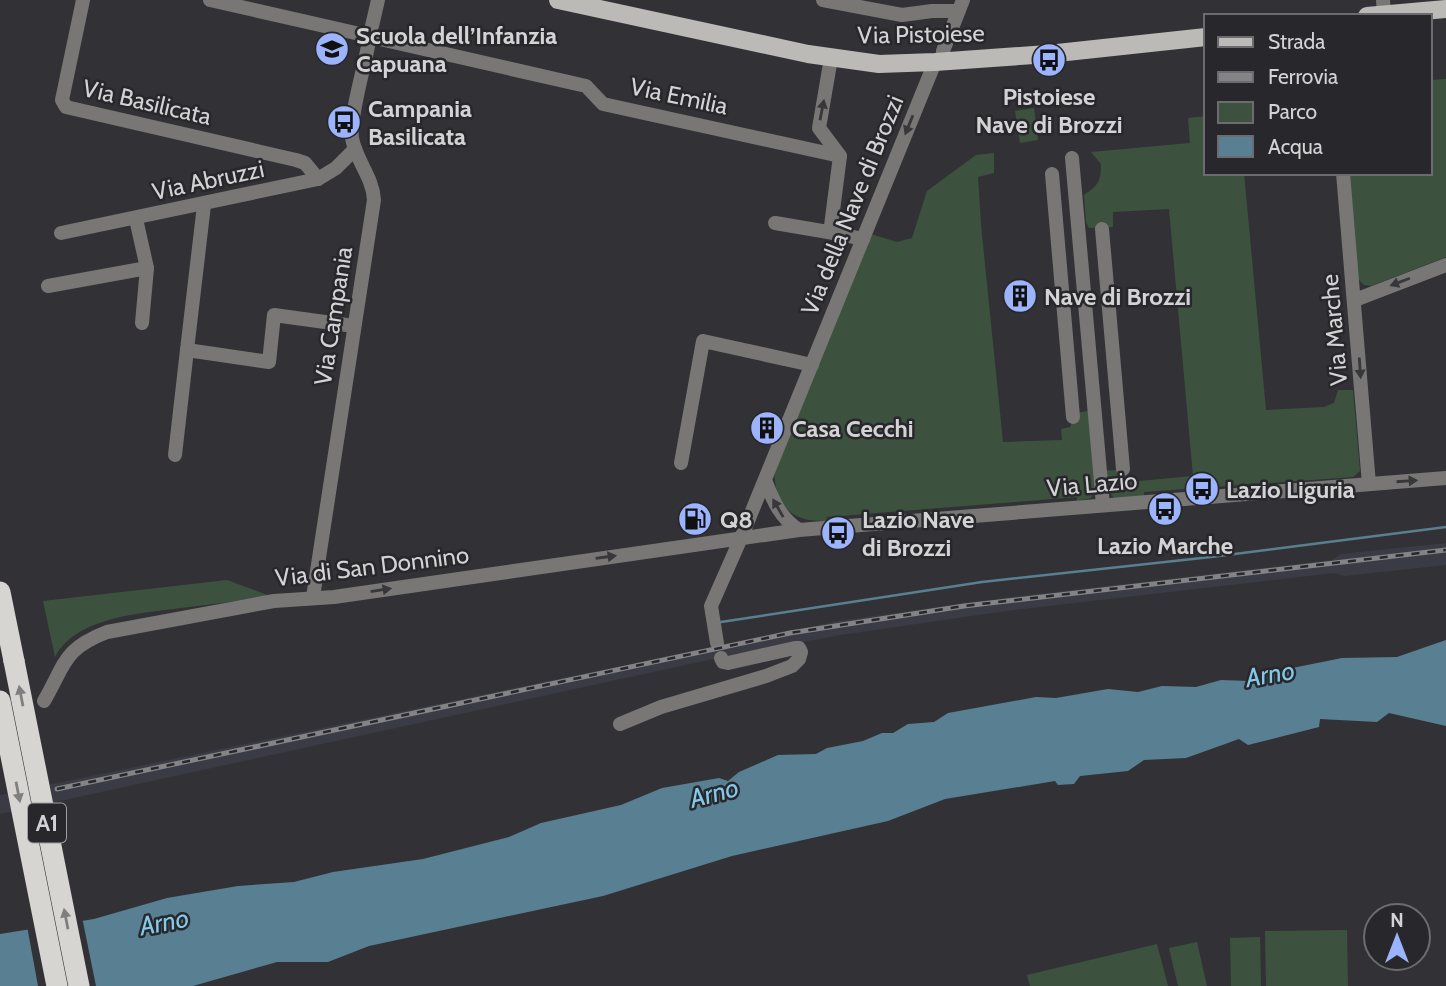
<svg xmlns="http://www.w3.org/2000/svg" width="1446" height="986" font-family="Cabin,sans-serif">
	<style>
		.built { fill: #3a3b44 }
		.green { fill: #3d523e }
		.water { fill: #588092 }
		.pier { fill: #323236 }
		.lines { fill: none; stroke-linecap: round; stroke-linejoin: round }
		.stream { stroke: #588092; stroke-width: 2.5 }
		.minor { stroke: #787775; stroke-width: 14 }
		.major { stroke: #bcbab7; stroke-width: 18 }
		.highway { stroke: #d7d5d1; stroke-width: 21 }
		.rail-casing { stroke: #848487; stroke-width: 5 }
		.rail { stroke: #28282c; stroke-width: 2.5; stroke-dasharray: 8; stroke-linecap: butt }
		.highway-bridge { stroke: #d7d5d1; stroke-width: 21 }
		.oneway { fill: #38383b }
		.oneway2 { fill: #807e7e }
		.labels { text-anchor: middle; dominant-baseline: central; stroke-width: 5; stroke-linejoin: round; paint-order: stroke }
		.shield { fill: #28282c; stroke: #a0a0a2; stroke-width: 2 }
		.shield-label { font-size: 23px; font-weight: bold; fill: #d3d3d5 }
		.street-label { font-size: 24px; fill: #d3d3d5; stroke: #28282c }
		.poi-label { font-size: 24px; font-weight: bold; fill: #d3d3d5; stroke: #28282c; text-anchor: start }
		.water-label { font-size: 26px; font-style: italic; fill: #84c9e8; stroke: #28282c }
	</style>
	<rect width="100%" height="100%" fill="#323236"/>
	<path class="built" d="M1446 543V565L1345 576 1334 573 1006 611 841 635 741 653 0 814V795L838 621 1004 598 1332 560 1341 554Z"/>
	<g class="green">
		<path d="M1446 79V257L1371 286 1364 285 1357 278 1347 173H1430V80Z"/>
		<path d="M1034 108 1038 140 1020 143 1015 111Z"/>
		<path d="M1206 116V173H1244L1266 410 1324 407 1334 403 1338 390H1353L1360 471 1353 477 1144 492V497L1114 498 1110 493 1109 486 1096 487 1091 498 1077 501V497L827 517 826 521C790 522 776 505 774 471L871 234 897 242 912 238 927 191 976 155 994 153V173L978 177 981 225 1003 442 1062 440 1061 429 1070 427 1076 413 1088 411 1093 471 1122 470 1130 480 1139 481 1193 476 1169 209 1113 212V227L1089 228 1086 222 1084 195C1098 186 1101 181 1101 164L1091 152 1190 143 1188 118Z"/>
		<path d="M227 580 270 596C243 600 216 604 189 607 147 613 77 615 55 657L43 601Z"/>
		<path d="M1347 930 1348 986H1266L1265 931Z"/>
		<path d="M1260 937 1261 986H1231L1230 938Z"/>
		<path d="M1197 942 1207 986H1178L1169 948Z"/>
		<path d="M1157 944 1168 986H1030L1027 975Z"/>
	</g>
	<path class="water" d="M1446 640V726L1389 713 1377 722 1320 719 1319 727 1248 745 1239 739 1186 758 1144 760 1128 771 1080 776 1074 784 1058 785 1055 781 945 799 888 821 732 856 603 896 369 946 328 962H277L193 986H0V934L94 919 167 898 238 886 294 882 333 872 423 859 509 837 541 823 621 805 662 788 719 778 728 781 739 772 778 755 816 754 827 748 863 741 882 733H893L908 724 934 722 948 713 1036 697 1056 698 1108 689 1138 692 1162 686 1196 687 1221 680 1249 681 1267 673 1342 658 1397 657Z"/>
	<path class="pier" d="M82 917 96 986H38L27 926Z"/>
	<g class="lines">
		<path class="stream" d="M721 622 982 582 1211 557 1446 527"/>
		<g class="minor">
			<path d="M83 0 62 100 66 107 296 160 305 163 318 179"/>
			<path d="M210 0 360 34"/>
			<path d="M823 0 902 15 932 11H957"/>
			<path d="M1383 0 1384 14"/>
			<path d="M372 26 378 0"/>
			<path d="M380 39 586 86 603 104 840 156"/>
			<path d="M943 51 963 0"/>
			<path d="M831 58 819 128 840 156 831 226 834 233 863 239"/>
			<path d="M1072 158 1103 505"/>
			<path d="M1343 173 1369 484"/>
			<path d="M1052 174 1073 417"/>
			<path d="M204 205 187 350 269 362 274 315 354 326"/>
			<path d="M136 219 147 268 142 323"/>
			<path d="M775 223 834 233"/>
			<path d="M1102 229 1123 469"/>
			<path d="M61 233 318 179 336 168 355 149"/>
			<path d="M48 286 147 268"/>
			<path d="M1355 300 1446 265"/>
			<path d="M175 455 187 350"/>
			<path d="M681 463 703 341 812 365"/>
			<path d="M765 480C773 500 780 518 799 530"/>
			<path d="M313 597 374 200C373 177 356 161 352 138 349 119 364 69 368 46"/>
			<path d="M717 643 711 606 741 538 935 62"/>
			<path d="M44 701C66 663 63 649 107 632L274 601 334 597 799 530 1446 478"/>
			<path d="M620 724 661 707 766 676 792 666 799 659 801 652 799 648H795L728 663 723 662 721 658"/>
		</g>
		<g class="major">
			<path d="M558 0 808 54 879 64 935 62 1048 54 1206 37"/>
			<path d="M1367 16 1446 9"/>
		</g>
		<path class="highway" d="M0 592 14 661"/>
		<g class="rail-casing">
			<path id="rail" d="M57 789 790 633 964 606 1446 550"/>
		</g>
		<use href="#rail" class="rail"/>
		<g class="highway-bridge">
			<path d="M14 661 79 986"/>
			<path d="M0 701 57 986"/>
		</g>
	</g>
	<defs><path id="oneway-solid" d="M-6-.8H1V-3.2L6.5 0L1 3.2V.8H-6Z" transform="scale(1.75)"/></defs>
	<g class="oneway">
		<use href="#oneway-solid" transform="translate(822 110) rotate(-79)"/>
		<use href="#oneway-solid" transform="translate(909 125) rotate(112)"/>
		<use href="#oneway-solid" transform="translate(1400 282) rotate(159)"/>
		<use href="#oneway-solid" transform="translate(1360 368) rotate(86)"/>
		<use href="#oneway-solid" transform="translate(1407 481) rotate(-4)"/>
		<use href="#oneway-solid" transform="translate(778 508) rotate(-120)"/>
		<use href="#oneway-solid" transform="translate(606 557) rotate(-8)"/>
		<use href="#oneway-solid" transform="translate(381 590) rotate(-9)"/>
	</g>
	<g class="oneway2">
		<use href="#oneway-solid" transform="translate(21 696) rotate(-101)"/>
		<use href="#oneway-solid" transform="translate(18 792) rotate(79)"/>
		<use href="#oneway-solid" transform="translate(66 919) rotate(-101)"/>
	</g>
	<defs>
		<g id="school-disc" transform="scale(1.75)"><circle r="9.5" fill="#9cb4fd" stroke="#28282c"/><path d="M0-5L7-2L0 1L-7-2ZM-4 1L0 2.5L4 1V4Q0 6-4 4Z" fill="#111"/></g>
		<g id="bus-disc" transform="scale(1.75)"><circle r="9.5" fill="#9cb4fd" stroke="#28282c"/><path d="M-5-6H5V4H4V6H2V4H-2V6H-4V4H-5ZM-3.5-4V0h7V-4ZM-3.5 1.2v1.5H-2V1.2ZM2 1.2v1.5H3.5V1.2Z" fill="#111"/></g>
		<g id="building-disc" transform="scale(1.75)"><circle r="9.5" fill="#9cb4fd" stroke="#28282c"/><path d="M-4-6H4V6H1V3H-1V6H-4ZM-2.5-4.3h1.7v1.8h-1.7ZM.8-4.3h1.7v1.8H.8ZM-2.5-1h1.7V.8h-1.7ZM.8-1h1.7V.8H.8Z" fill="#111"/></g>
		<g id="fuel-disc" transform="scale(1.75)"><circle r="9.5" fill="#9cb4fd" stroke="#28282c"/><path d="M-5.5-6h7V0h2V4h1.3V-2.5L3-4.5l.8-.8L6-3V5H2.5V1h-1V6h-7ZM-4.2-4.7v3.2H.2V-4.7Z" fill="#111"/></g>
	</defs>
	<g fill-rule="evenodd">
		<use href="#school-disc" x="332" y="49"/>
		<use href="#bus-disc" x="1049" y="60"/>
		<use href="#bus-disc" x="344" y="122"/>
		<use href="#building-disc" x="1020" y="296"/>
		<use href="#building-disc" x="767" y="428"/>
		<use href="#bus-disc" x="1202" y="489"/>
		<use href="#bus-disc" x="1165" y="509"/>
		<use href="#fuel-disc" x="695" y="519"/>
		<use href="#bus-disc" x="838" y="533"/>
	</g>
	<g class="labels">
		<rect class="shield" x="28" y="803.5" width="38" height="39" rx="5"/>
		<g class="shield-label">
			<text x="47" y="823">A1</text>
		</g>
		<g class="street-label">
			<text transform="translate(921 34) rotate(-1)">Via Pistoiese</text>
			<text transform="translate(679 96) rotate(12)">Via Emilia</text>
			<text transform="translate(147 102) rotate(13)">Via Basilicata</text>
			<text transform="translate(208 180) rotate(-12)">Via Abruzzi</text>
			<text transform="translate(852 205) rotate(-68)">Via della Nave di Brozzi</text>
			<text transform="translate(333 316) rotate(-81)">Via Campania</text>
			<text transform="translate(1334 330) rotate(-95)">Via Marche</text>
			<text transform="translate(1092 484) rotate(-5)">Via Lazio</text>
			<text transform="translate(372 566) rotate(-7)">Via di San Donnino</text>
		</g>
		<g class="poi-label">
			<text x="356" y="35">Scuola dell’Infanzia<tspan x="356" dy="28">Capuana</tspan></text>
			<text x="1049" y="96" text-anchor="middle">Pistoiese<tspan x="1049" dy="28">Nave di Brozzi</tspan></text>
			<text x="368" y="108">Campania<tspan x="368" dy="28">Basilicata</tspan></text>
			<text x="1044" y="296">Nave di Brozzi</text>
			<text x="792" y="428">Casa Cecchi</text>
			<text x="1226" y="489">Lazio Liguria</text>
			<text x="720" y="519">Q8</text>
			<text x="862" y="519">Lazio Nave<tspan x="862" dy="28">di Brozzi</tspan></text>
			<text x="1165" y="545" text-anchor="middle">Lazio Marche</text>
		</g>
		<g class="water-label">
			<text transform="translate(1270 674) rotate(-10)">Arno</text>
			<text transform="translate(714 793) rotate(-15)">Arno</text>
			<text transform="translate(164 922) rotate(-11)">Arno</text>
		</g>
	</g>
	<rect x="1204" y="14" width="228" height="161" fill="#28282c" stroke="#6c6c70" stroke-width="2"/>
	<rect x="1218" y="37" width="35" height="10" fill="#bcbab7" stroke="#6c6c70" stroke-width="2"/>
	<text x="1268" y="49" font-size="21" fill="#d3d3d5">Strada</text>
	<rect x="1218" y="72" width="35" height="10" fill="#848487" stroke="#6c6c70" stroke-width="2"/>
	<text x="1268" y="84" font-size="21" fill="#d3d3d5">Ferrovia</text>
	<rect x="1218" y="102" width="35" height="21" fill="#3d523e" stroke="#6c6c70" stroke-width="2"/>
	<text x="1268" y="119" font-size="21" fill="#d3d3d5">Parco</text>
	<rect x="1218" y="136" width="35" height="21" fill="#588092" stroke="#6c6c70" stroke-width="2"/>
	<text x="1268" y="154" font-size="21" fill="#d3d3d5">Acqua</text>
	<g transform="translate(1397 937)"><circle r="33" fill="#28282c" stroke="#6c6c70" stroke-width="2"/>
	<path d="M0-5L12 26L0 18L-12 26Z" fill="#9cb4fd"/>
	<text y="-10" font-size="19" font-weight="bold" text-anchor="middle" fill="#d3d3d5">N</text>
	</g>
</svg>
